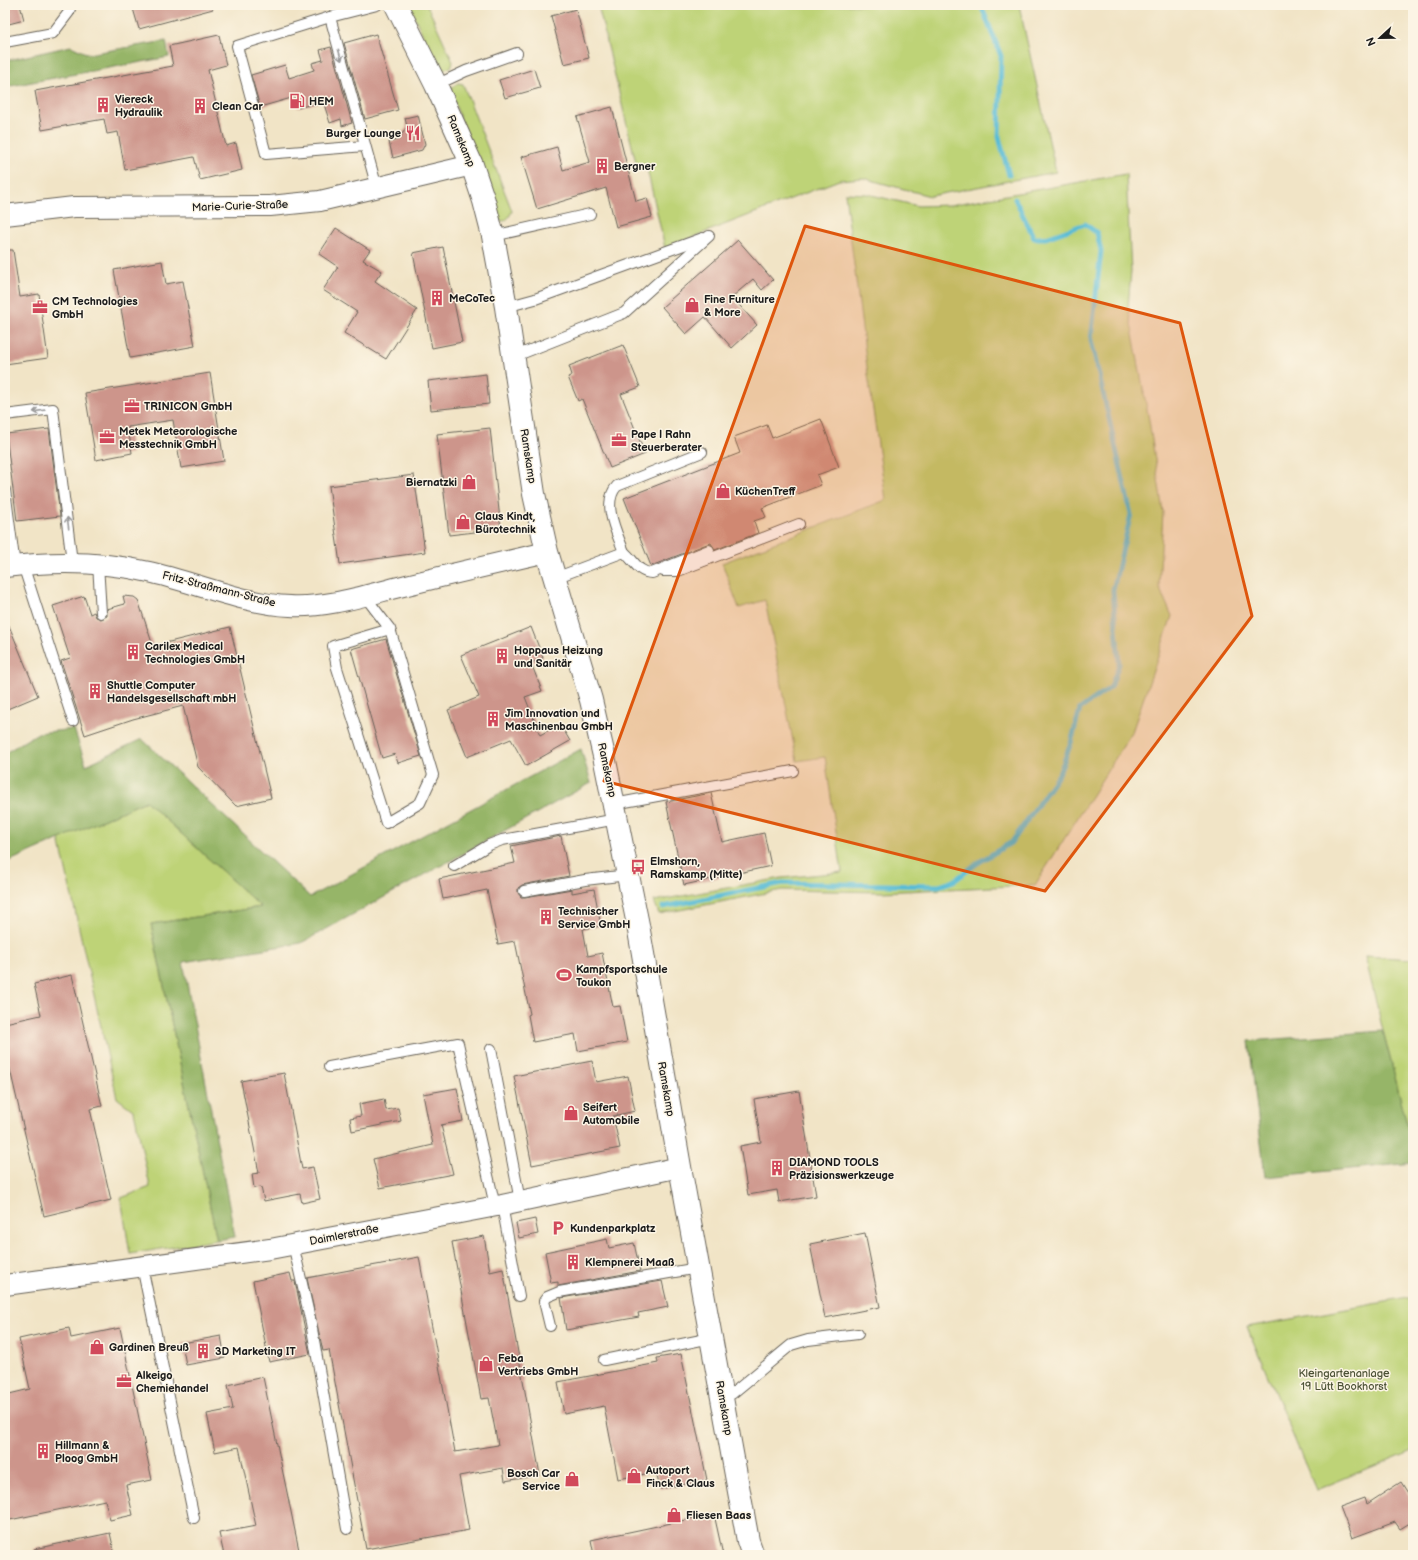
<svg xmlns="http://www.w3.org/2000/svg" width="1418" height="1560" font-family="'Balsamiq Sans',sans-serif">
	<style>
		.green { fill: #bed377; stroke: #6d784a }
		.forest { fill: #96b568; stroke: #596842 }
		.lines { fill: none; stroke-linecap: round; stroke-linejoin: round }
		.stream { stroke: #58bcd6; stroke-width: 5 }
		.building { fill: #cd958b }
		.lane-casing { stroke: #676258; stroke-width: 12 }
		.street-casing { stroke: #676258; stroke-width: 22 }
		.secondary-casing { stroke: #676258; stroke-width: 24 }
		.lane { stroke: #fff; stroke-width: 10 }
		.street { stroke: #fff; stroke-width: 20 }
		.secondary { stroke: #fff; stroke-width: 22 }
		.oneway { stroke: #999 }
		.marked { fill: #de560d; fill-opacity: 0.2; stroke: #de560d; stroke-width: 3; stroke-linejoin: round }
		.labels { text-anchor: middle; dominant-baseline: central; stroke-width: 3; stroke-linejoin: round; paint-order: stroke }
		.poi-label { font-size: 11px; font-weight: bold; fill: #1c1c1c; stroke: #fcf5e5; text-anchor: start }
		.street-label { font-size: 11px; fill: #1c1c1c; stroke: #fcf5e5 }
		.park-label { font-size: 11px; fill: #4d5337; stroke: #fcf5e5 }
	</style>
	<rect width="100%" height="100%" fill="#fcf5e5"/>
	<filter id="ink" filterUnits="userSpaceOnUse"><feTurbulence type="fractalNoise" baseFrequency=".025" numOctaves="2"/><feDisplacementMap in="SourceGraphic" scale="8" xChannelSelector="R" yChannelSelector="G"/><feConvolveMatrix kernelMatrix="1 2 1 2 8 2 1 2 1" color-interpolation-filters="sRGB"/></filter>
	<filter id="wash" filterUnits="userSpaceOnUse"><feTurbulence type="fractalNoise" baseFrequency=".012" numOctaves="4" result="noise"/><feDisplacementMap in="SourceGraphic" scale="16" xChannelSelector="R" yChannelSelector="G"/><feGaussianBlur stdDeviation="0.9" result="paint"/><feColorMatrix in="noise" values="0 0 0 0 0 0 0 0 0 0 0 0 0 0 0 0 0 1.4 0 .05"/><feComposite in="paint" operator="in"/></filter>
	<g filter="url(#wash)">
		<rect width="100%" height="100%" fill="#f1e4c6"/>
		<g class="green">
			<path d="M409 5H427L453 62 451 67 441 71 438 68Z"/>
			<path d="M598 5H1019L1056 172 930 196 863 178 839 180 665 248 646 164 637 167Z"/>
			<path d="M458 83 463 84 512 211C509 217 507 222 500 221L449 89Z"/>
			<path d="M1126 174 1131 271 1128 307 1149 420 1163 512 1159 587 1172 616 1132 732 1035 885 881 892 782 890 659 914 654 901 782 878 842 872 825 757 797 761 765 600 739 608 722 563 886 500 868 375 845 193 867 194 918 206 950 205Z"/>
			<path d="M146 801 261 907 151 924 217 1240 130 1254 121 1198 150 1187 134 1111 117 1098 59 839Z"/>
			<path d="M1365 956 1413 959V1147L1383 1031Z"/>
			<path d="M1413 1297V1450L1316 1490 1247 1327Z"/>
		</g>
		<g class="forest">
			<path d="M166 41 169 57 5 87V61L71 46 88 54Z"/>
			<path d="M74 729 86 765 142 739 310 897 581 749 591 783 301 943 183 962 235 1237 217 1240 151 924 261 907 146 801 5 863V753L38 733Z"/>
			<path d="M1383 1031 1413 1147V1163L1265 1177 1249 1041Z"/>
		</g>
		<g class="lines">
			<g class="stream">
				<path d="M981 5 1001 56 999 137 1009 175"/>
				<path d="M663 907 783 883 939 886 954 881 976 864 1012 842 1059 774 1071 743 1080 709 1111 687 1119 664 1113 590 1131 514 1091 340 1101 251 1097 233 1085 224 1046 238H1034L1015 199"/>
			</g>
		</g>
		<g id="blocks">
			<g class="building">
				<path d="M5 5H20L24 20 5 25Z"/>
				<path d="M132 5H213V9L139 29Z"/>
				<path d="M576 9 589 58 564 64 551 16Z"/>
				<path d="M376 34 398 110 365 119 344 43Z"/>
				<path d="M219 35 226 65 208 70 226 146 236 143 242 170 200 180 194 157 125 170 118 132 107 134 104 119 42 130 35 91 173 66 169 46Z"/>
				<path d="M331 47 352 123 342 126 341 119 330 123 323 101 298 108 295 97 260 107 251 75 285 65 289 78 314 70 312 63 323 60 320 50Z"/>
				<path d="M534 69 540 88 505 98 499 80Z"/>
				<path d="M612 107 636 201 647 198 652 217 616 227 606 188 537 209 521 157 557 147 563 170 590 162 577 117Z"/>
				<path d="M418 115 425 144 422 150 393 158 389 142 398 140 407 127 405 118Z"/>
				<path d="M336 228 370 250 363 260 382 271 375 281 417 310 386 359 344 333 357 312 323 290 338 267 319 254Z"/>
				<path d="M738 240 773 280 762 290 753 279 732 297 757 325 732 348 705 317 686 334 662 307Z"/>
				<path d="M443 247 462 342 432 348 413 253Z"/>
				<path d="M5 250H13L20 297 39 294 48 358 5 364Z"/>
				<path d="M162 261 166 284 183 281 195 346 130 358 114 270Z"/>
				<path d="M623 345 640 387 621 394 645 454 610 468 582 399 578 401 568 377 572 375 569 366Z"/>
				<path d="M210 373 224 461 181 468 173 420 128 427 132 453 96 460 85 393Z"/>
				<path d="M486 374 489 404 431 410 428 381Z"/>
				<path d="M821 419 839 467 817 475 821 485 762 508 766 517 754 521 758 533 715 550 711 543 707 544 651 566 624 498 740 453 734 437 767 425 772 438Z"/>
				<path d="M490 428 501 529 449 535 437 434Z"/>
				<path d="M49 429 60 516 17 521 6 434Z"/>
				<path d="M414 475 425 552 340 564 329 486Z"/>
				<path d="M84 596 90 614 94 612 96 617 101 619 107 616V609L125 604 123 596 134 597 138 600 153 646 230 627 271 798 236 806 198 767 183 706 133 719 85 735 61 661 70 658 53 606Z"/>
				<path d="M5 616 38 696 5 710Z"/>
				<path d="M531 627 543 658 531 663 542 691 525 697 540 735 560 724 570 741 526 766 511 739 467 757 448 710 479 697 461 655Z"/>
				<path d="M386 639 421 756 398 763 395 754 382 758 351 649Z"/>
				<path d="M711 793 722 842 764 833 771 866 684 885 666 802Z"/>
				<path d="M561 836 569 876 522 885 518 888V893L521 897H525L572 889V893L594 889 601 926 583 929 588 956 602 953 613 1007 620 1006 627 1042 578 1051 575 1034 533 1042 528 1015 530 1014 515 941 498 944 487 890 443 899 439 879 515 863 511 846Z"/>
				<path d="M72 975 102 1106 90 1109 111 1200 44 1216 5 1048V1023L41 1015 34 984Z"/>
				<path d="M592 1061 596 1082 628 1076 635 1111 613 1116 620 1148 532 1165 514 1076Z"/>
				<path d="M284 1073 302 1169 313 1167 320 1199 302 1203 300 1194 264 1201 261 1187 254 1188 252 1174 259 1173 241 1081Z"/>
				<path d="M457 1088 463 1121 441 1125 453 1174 380 1188 373 1159 433 1145 423 1094Z"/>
				<path d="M799 1091 816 1196 779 1202 777 1190 748 1195 740 1146 761 1142 754 1099Z"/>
				<path d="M384 1099 386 1110 398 1108 401 1121 352 1131 350 1118 361 1116 359 1104Z"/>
				<path d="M535 1219 538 1234 519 1238 516 1223Z"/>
				<path d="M865 1233 880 1307 825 1318 810 1244Z"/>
				<path d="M484 1236 490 1272 503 1269 540 1475 505 1481 503 1468 459 1476 469 1530 366 1549 329 1350 323 1351 307 1278 419 1257 455 1452 498 1445 489 1398 481 1399 452 1242Z"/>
				<path d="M607 1239 609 1248 634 1243 640 1271 558 1286V1282L551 1283 545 1252Z"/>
				<path d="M290 1273 292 1281H295L310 1354 269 1362 253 1281Z"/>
				<path d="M662 1281 668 1307 638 1313 639 1317 566 1330 561 1298Z"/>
				<path d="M69 1328 71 1338 120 1328 152 1480 126 1485 133 1515 110 1520 105 1500 5 1521V1395L30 1389 19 1339Z"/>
				<path d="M221 1336 225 1358 186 1365 182 1343Z"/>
				<path d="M681 1354 707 1480 660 1489 656 1472 618 1479 604 1406 564 1414 558 1382 658 1363 657 1358Z"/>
				<path d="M263 1377 300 1555H224L219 1533 256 1526 239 1447 215 1452 207 1414 233 1409 228 1385Z"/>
				<path d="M1401 1482 1413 1501V1521L1400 1529 1395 1522 1352 1538 1340 1507 1365 1498 1367 1504Z"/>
				<path d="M714 1514 723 1555H594L591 1540Z"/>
				<path d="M110 1533 115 1555H35L34 1549Z"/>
			</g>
		</g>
	</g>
	<g filter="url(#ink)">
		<use href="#blocks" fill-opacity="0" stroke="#676258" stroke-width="1"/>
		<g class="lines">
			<g class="lane-casing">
				<g id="lane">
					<path d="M330 17 377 188"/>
					<path d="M5 42 53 33 69 12 71 5"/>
					<path d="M436 85 466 71 517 53"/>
					<path d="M365 146 266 154 237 46 330 17 377 5"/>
					<path d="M493 236 590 214"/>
					<path d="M506 307 535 299 703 238"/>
					<path d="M513 357 624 313 709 236"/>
					<path d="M5 415 53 409 72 562"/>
					<path d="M5 490 15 566"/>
					<path d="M5 552 7 567"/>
					<path d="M624 552C617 533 601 503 617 486L702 452"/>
					<path d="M98 564 101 613"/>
					<path d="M23 565 73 721"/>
					<path d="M663 571H678L799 524"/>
					<path d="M555 578 624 552C634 560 638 573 652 573L709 550"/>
					<path d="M364 595 390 629 433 775 420 803 386 823 337 668 333 646 390 629"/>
					<path d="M614 804 793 771"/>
					<path d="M454 866 489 845 502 840 617 819"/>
					<path d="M524 891 585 880 628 875"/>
					<path d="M491 1049 520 1201"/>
					<path d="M329 1067 458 1043 495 1206"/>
					<path d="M502 1205 519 1296"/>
					<path d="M293 1244 311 1323 347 1529"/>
					<path d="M142 1266 194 1518"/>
					<path d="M550 1326 544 1301 547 1297 559 1292 698 1268"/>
					<path d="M604 1360 711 1338"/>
					<path d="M722 1399 733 1393 791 1345 808 1340 858 1334"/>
				</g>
			</g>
			<g class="street-casing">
				<g id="street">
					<path d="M5 215 74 207 270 206 320 201 472 165"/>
					<path d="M5 567C53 561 101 561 149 572 194 582 244 604 290 606 328 608 366 595 403 586 451 574 499 563 547 552"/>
					<path d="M5 1285 270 1249 502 1205 680 1167"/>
				</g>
			</g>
			<g class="secondary-casing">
				<path id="secondary" d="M396 5 436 85 472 165 484 201 493 236 506 307 534 494 547 552 591 700 604 756 638 925 680 1167 748 1541 753 1555"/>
			</g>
			<use href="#lane" class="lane"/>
			<use href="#street" class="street"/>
			<use href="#secondary" class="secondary"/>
		</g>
		<defs><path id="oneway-shaft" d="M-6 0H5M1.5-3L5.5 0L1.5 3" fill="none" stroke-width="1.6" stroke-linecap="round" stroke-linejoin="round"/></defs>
		<g class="oneway">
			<use href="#oneway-shaft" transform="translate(340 55) rotate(74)"/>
			<use href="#oneway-shaft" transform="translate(39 411) rotate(172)"/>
			<use href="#oneway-shaft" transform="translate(68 523) rotate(-97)"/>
		</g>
	</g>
	<path class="marked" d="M805 226 1180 323 1252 616 1045 891 604 781Z"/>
	<defs>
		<g id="fuel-bare" transform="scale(1.2)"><path d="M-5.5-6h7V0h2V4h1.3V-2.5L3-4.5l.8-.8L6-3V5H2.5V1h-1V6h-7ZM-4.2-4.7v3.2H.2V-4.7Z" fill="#d1495b" stroke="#fcf5e5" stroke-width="2.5" paint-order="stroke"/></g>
		<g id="building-bare" transform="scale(1.2)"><path d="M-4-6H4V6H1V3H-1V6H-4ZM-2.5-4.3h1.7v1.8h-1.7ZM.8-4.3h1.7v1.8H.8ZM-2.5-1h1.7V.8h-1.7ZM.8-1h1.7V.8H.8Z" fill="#d1495b" stroke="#fcf5e5" stroke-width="2.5" paint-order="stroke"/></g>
		<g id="restaurant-bare" transform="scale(1.2)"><path d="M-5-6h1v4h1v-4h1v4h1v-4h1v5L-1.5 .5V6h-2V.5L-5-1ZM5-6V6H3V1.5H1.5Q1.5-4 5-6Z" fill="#d1495b" stroke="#fcf5e5" stroke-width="2.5" paint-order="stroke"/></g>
		<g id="shop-bare" transform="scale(1.2)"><path d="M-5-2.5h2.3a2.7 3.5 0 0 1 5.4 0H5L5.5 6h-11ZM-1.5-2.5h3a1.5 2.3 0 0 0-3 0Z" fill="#d1495b" stroke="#fcf5e5" stroke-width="2.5" paint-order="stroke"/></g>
		<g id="office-bare" transform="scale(1.2)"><path d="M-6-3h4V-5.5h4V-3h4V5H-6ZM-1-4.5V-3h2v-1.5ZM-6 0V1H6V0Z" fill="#d1495b" stroke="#fcf5e5" stroke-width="2.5" paint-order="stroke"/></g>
		<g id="bus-bare" transform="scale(1.2)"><path d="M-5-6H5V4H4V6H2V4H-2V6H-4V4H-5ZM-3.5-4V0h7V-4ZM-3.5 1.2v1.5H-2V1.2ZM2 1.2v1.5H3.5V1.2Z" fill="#d1495b" stroke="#fcf5e5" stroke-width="2.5" paint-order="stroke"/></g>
		<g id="stadium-bare" transform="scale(1.2)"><path d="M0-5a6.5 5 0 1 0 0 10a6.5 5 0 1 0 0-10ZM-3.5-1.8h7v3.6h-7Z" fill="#d1495b" stroke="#fcf5e5" stroke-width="2.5" paint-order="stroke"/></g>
		<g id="parking-bare" transform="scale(1.2)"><path d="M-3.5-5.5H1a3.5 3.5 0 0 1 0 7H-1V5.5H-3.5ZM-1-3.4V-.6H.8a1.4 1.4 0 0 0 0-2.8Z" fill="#d1495b" stroke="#fcf5e5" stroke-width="2.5" paint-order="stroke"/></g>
	</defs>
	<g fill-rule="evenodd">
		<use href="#fuel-bare" x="297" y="101"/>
		<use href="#building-bare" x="103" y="105"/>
		<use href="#building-bare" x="200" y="106"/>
		<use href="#restaurant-bare" x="413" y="133"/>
		<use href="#building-bare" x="602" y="166"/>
		<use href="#building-bare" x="437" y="298"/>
		<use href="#shop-bare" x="692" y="305"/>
		<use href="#office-bare" x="40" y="307"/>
		<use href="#office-bare" x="132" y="406"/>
		<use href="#office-bare" x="107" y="437"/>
		<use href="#office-bare" x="619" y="440"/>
		<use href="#shop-bare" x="469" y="482"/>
		<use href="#shop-bare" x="723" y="491"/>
		<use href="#shop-bare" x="463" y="522"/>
		<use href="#building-bare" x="133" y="652"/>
		<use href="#building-bare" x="502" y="656"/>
		<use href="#building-bare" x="95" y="691"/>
		<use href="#building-bare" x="493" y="719"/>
		<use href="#bus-bare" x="638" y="867"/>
		<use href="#building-bare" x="546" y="917"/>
		<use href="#stadium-bare" x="564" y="975"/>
		<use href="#shop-bare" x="571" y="1113"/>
		<use href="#building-bare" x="777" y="1168"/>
		<use href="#parking-bare" x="558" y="1228"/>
		<use href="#building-bare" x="573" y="1262"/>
		<use href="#shop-bare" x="97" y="1347"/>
		<use href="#building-bare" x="203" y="1351"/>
		<use href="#shop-bare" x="486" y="1364"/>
		<use href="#office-bare" x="124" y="1381"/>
		<use href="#building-bare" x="43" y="1451"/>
		<use href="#shop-bare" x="634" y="1476"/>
		<use href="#shop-bare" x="572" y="1479"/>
		<use href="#shop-bare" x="674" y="1515"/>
	</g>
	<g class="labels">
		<g class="poi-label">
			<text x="115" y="99">Viereck<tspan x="115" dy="13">Hydraulik</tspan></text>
			<text x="309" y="101">HEM</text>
			<text x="212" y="106">Clean Car</text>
			<text x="401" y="133" text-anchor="end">Burger Lounge</text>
			<text x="614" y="166">Bergner</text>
			<text x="449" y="298">MeCoTec</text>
			<text x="704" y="299">Fine Furniture<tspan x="704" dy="13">&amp; More</tspan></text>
			<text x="52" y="301">CM Technologies<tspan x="52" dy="13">GmbH</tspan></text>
			<text x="144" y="406">TRINICON GmbH</text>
			<text x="119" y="431">Metek Meteorologische<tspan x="119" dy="13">Messtechnik GmbH</tspan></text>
			<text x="631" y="434">Pape | Rahn<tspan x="631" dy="13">Steuerberater</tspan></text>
			<text x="457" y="482" text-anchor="end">Biernatzki</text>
			<text x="735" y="491">KüchenTreff</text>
			<text x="475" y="516">Claus Kindt,<tspan x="475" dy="13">Bürotechnik</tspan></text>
			<text x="145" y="646">Carilex Medical<tspan x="145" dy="13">Technologies GmbH</tspan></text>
			<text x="514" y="650">Hoppaus Heizung<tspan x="514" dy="13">und Sanitär</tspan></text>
			<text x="107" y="685">Shuttle Computer<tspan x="107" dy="13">Handelsgesellschaft mbH</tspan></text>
			<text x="505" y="713">Jim Innovation und<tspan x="505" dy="13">Maschinenbau GmbH</tspan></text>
			<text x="650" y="861">Elmshorn,<tspan x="650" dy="13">Ramskamp (Mitte)</tspan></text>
			<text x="558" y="911">Technischer<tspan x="558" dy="13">Service GmbH</tspan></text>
			<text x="576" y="969">Kampfsportschule<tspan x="576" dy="13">Toukon</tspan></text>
			<text x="583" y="1107">Seifert<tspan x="583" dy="13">Automobile</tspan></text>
			<text x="789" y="1162">DIAMOND TOOLS<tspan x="789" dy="13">Präzisionswerkzeuge</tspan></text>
			<text x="570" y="1228">Kundenparkplatz</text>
			<text x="585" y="1262">Klempnerei Maaß</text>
			<text x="109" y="1347">Gardinen Breuß</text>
			<text x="215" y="1351">3D Marketing IT</text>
			<text x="498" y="1358">Feba<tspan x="498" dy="13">Vertriebs GmbH</tspan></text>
			<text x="136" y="1375">Alkeigo<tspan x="136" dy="13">Chemiehandel</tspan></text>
			<text x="55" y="1445">Hillmann &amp;<tspan x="55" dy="13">Ploog GmbH</tspan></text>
			<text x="646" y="1470">Autoport<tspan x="646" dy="13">Finck &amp; Claus</tspan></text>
			<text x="560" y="1473" text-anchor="end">Bosch Car<tspan x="560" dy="13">Service</tspan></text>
			<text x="686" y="1515">Fliesen Baas</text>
		</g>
		<g class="street-label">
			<text transform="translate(461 141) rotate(67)">Ramskamp</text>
			<text transform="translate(240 206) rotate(-2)">Marie-Curie-Straße</text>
			<text transform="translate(528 456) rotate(81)">Ramskamp</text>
			<text transform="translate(219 589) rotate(14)">Fritz-Straßmann-Straße</text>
			<text transform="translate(607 770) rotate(78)">Ramskamp</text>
			<text transform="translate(666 1089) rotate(80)">Ramskamp</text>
			<text transform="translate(344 1235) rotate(-11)">Daimlerstraße</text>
			<text transform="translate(724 1408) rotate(80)">Ramskamp</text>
		</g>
		<g class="park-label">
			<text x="1344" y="1373">Kleingartenanlage<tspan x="1344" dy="13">19 Lütt Bookhorst</tspan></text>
		</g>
	</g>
	<rect width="1418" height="1560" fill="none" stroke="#fcf5e5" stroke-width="20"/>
	<g transform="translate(1380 38) rotate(248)" stroke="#fcf5e5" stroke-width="3" paint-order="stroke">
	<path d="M0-3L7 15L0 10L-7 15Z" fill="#1c1c1c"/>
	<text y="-6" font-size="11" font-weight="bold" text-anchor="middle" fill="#1c1c1c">N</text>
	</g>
</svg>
